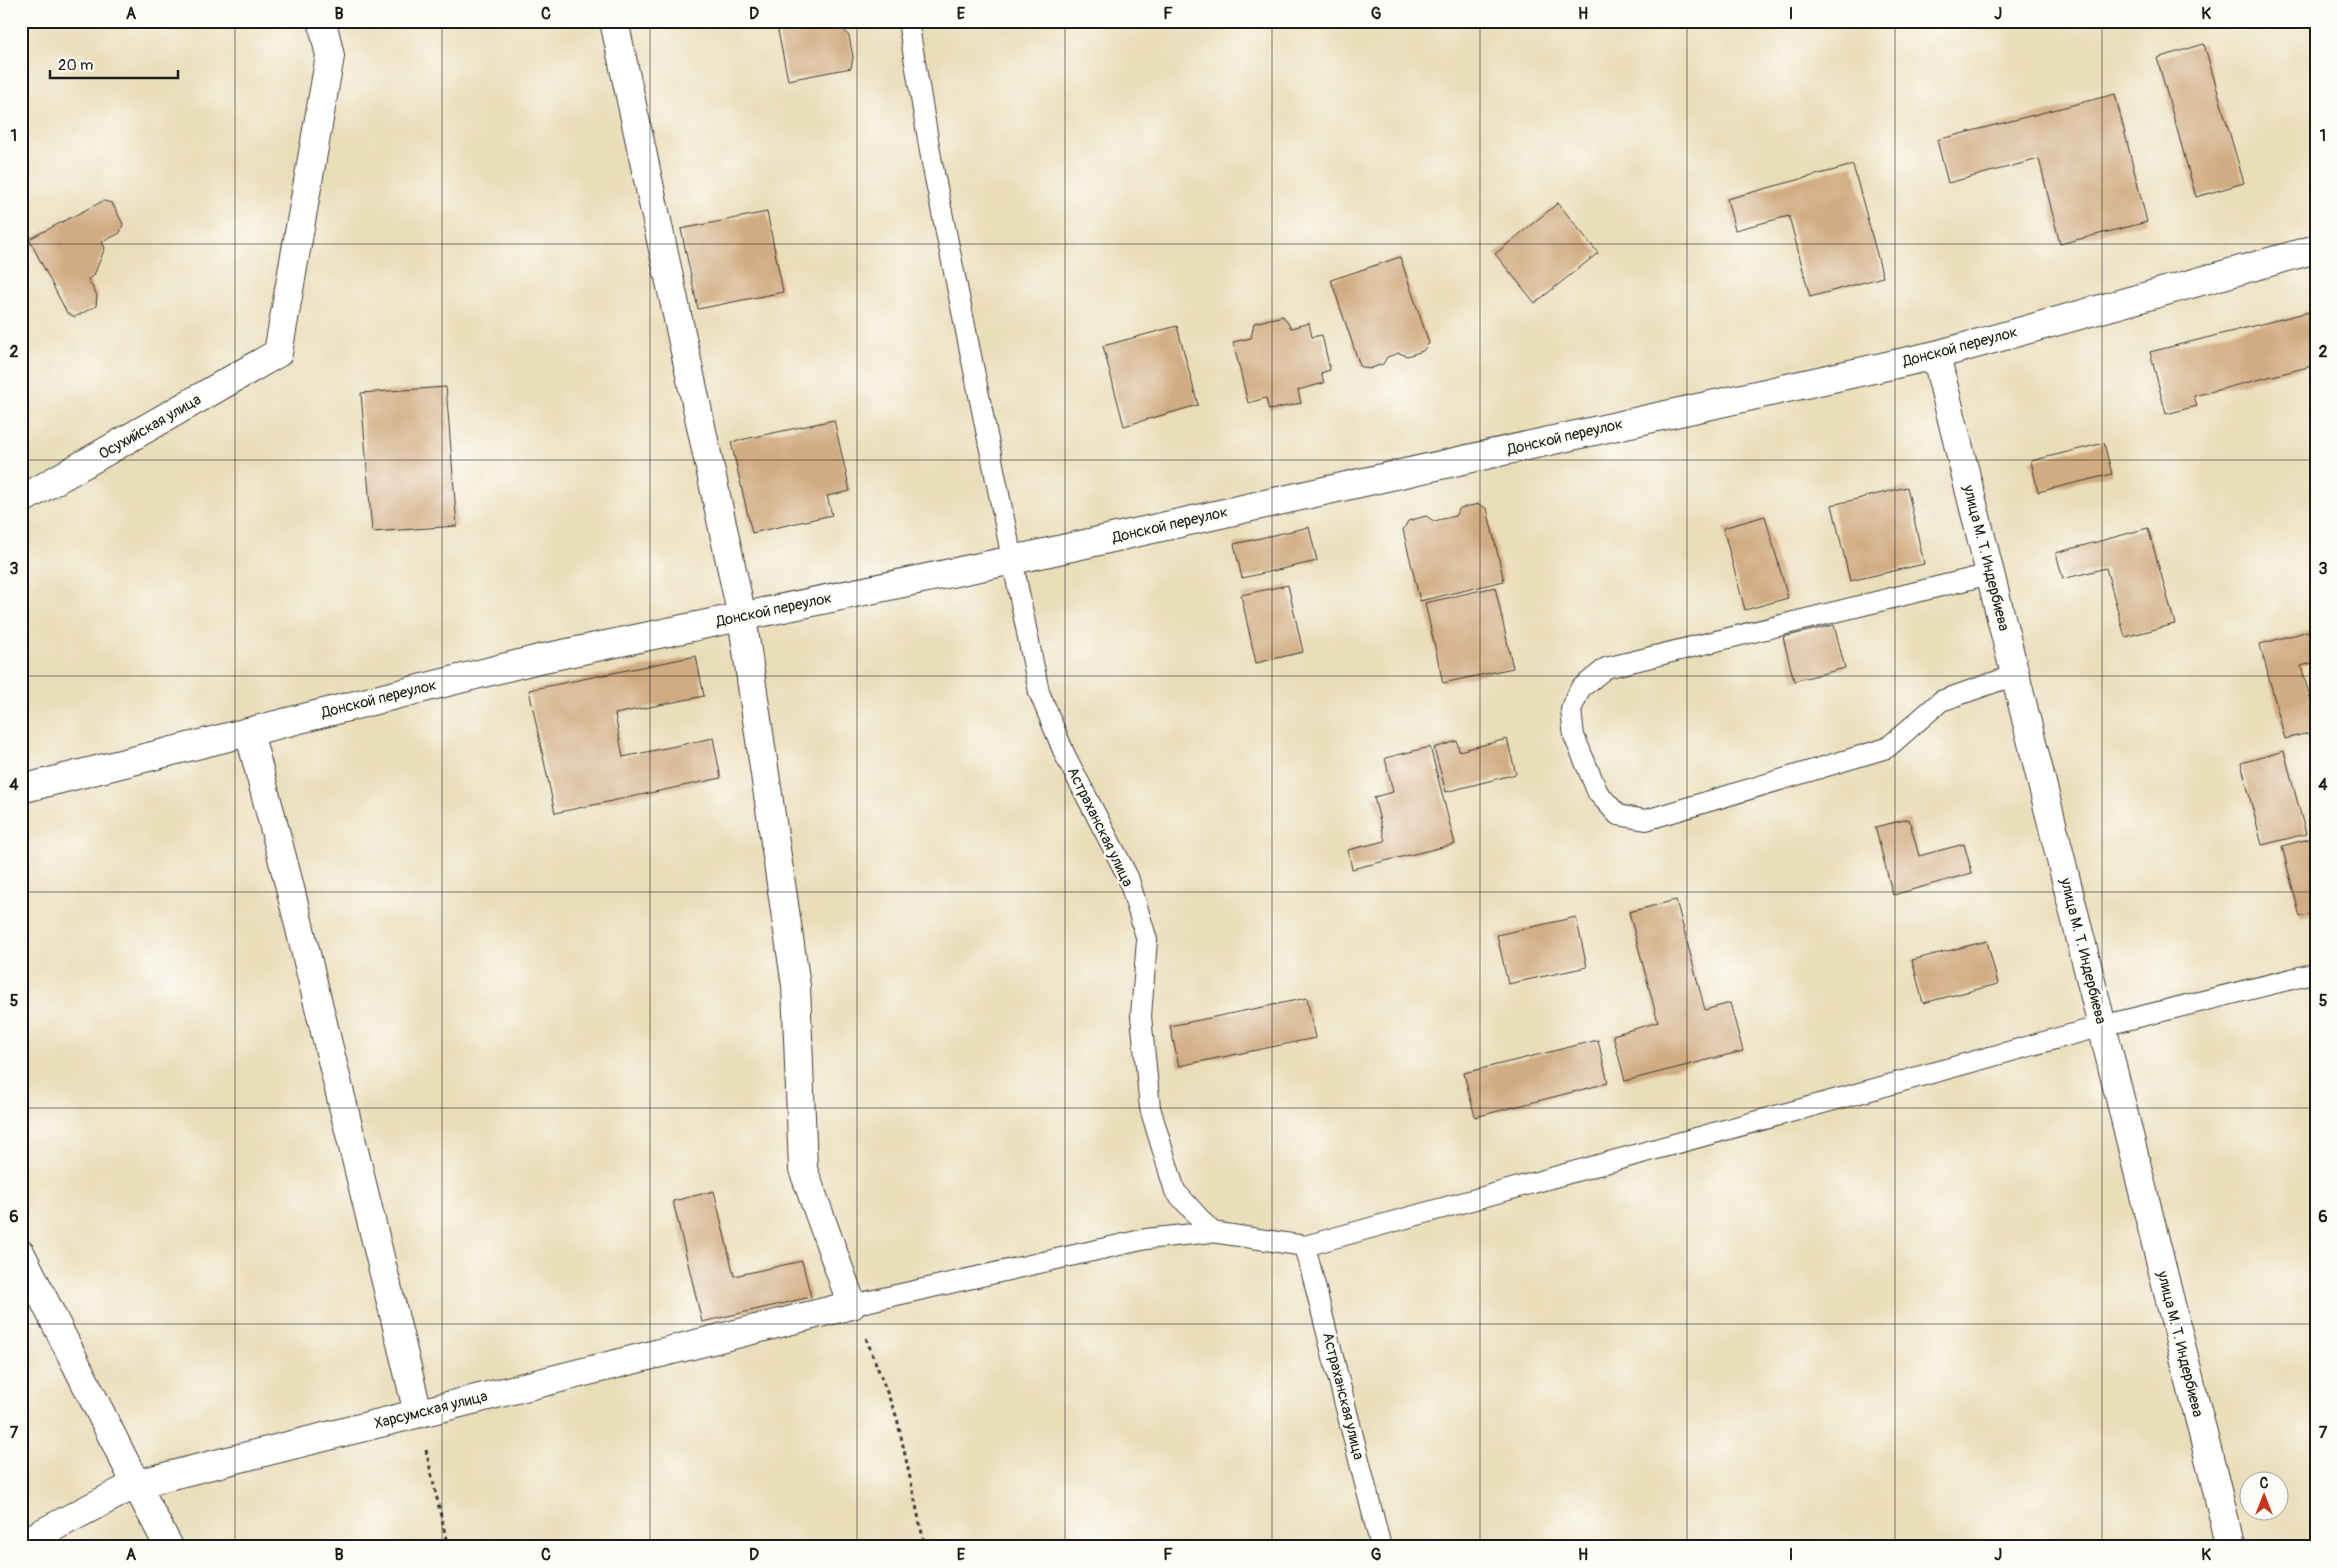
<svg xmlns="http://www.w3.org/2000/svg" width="2337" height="1568" font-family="Pangolin,sans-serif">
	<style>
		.building { fill: #d1ac82 }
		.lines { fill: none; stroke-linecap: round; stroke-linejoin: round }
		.lane-casing { stroke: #3b3934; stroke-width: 22 }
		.street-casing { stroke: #3b3934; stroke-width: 30 }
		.path { stroke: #3b3934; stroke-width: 3; stroke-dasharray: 4 4; stroke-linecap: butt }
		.lane { stroke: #fff; stroke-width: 20 }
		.street { stroke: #fff; stroke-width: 28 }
		.grid { fill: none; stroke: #1c1c1c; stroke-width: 1; stroke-opacity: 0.55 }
		.labels { text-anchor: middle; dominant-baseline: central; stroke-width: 5; stroke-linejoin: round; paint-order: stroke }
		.street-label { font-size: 15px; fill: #1c1c1c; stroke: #fdfcf7 }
		.neatline { fill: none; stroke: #1c1c1c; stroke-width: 2 }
		.grid-label { font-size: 16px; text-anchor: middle; font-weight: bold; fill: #1c1c1c }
	</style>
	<rect width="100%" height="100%" fill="#fdfcf7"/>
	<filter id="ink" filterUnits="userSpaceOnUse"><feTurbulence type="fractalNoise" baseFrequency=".02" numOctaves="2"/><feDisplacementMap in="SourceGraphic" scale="10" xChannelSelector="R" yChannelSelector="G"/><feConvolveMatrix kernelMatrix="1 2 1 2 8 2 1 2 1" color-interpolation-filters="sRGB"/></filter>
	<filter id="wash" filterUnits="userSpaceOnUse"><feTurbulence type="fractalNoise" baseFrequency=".0096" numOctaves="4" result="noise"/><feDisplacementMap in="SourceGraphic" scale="20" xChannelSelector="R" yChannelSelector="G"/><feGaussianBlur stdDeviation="1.12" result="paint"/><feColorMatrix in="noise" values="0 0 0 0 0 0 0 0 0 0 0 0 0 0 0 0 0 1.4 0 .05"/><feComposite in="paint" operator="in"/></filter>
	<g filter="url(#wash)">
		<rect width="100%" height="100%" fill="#eaddb9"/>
		<g id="blocks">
			<g class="building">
				<path d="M776 21H842L844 30 849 36 853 57 851 68 788 80Z"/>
				<path d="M2204 44 2244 183 2196 197 2157 58Z"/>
				<path d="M2115 94 2147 222 2060 244 2039 159 1948 183 1937 140Z"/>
				<path d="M1853 165 1883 277 1810 297 1789 216 1735 230 1727 199Z"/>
				<path d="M103 201 112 203 123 224 120 233 102 242 105 248 94 275 88 279 97 295 96 306 75 317 67 313 29 239Z"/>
				<path d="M1558 203 1598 253 1535 303 1495 254Z"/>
				<path d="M767 212 783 292 698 309 681 229Z"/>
				<path d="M1400 257 1429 343 1423 351 1407 356 1399 353 1387 357 1383 364 1369 369 1360 366 1331 280Z"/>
				<path d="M2309 312 2316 338V365L2194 396 2197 406 2166 414 2150 352Z"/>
				<path d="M1283 316 1291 328 1309 323 1312 337 1322 335 1330 370 1321 373 1324 383 1298 390 1301 403 1269 410 1266 398 1248 403 1233 342 1251 338 1254 323Z"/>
				<path d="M1177 326 1198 405 1124 426 1103 346Z"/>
				<path d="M446 387 457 526 372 532 361 393Z"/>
				<path d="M834 420 850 491 827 496 832 515 752 533 731 442Z"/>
				<path d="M2104 443 2112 474 2038 492 2031 461Z"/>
				<path d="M1907 487 1924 564 1850 581 1832 505Z"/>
				<path d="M1479 504 1487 509 1504 581 1420 601 1403 530 1408 521 1426 516 1434 521 1455 516 1460 508Z"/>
				<path d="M1765 516 1788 598 1745 610 1723 528Z"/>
				<path d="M1309 527 1317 561 1242 578 1234 544Z"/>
				<path d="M2148 528 2175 624 2125 637 2106 568 2063 579 2056 553Z"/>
				<path d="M1288 585 1303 652 1256 663 1241 595Z"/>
				<path d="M1495 587 1513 668 1443 683 1425 603Z"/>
				<path d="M1834 625 1845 668 1794 681 1783 637Z"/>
				<path d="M2316 629V662L2301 666 2316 718V731L2285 739 2260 644Z"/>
				<path d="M696 656 704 696 615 714 623 757 713 738 721 778 555 813 529 690Z"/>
				<path d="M1507 739 1516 774 1446 792 1434 748 1457 741 1459 751Z"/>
				<path d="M1430 747 1455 844 1352 869 1348 850 1385 841 1374 797 1393 792 1385 758Z"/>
				<path d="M2284 751 2306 834 2262 845 2241 763Z"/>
				<path d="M1909 819 1919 856 1964 844 1972 873 1893 895 1875 827Z"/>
				<path d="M2316 837V913L2300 917 2282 846Z"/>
				<path d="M1676 900 1705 1010 1730 1003 1743 1051 1625 1081 1613 1035 1658 1022 1629 912Z"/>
				<path d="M1576 917 1587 967 1508 984 1497 935Z"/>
				<path d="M1987 941 1998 984 1923 1003 1912 960Z"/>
				<path d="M1307 998 1315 1038 1179 1066 1170 1026Z"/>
				<path d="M1598 1040 1608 1083 1475 1117 1464 1073Z"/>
				<path d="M714 1191 734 1276 802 1261 811 1297 702 1322 673 1201Z"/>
			</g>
		</g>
	</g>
	<g filter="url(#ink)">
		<use href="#blocks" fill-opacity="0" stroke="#3b3934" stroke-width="1"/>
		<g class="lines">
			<g class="lane-casing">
				<g id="lane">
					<path d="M908 21 932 163 1039 692 1065 755 1128 877 1147 940 1141 1016 1150 1108 1175 1191 1212 1232"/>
					<path d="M1990 574 1606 668 1580 689 1571 710 1574 736 1598 793 1618 815 1646 820 1887 748 1941 701 2015 675"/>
					<path d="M1305 1246 1381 1547"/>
					<path d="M852 1305 1146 1239 1212 1232 1305 1246 2102 1026 2316 973"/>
				</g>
			</g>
			<g class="street-casing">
				<g id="street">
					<path d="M1936 355 2231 1547"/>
					<path d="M21 500 278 353 330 56 322 21"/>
					<path d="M249 732 288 880 418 1413"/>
					<path d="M21 789 539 659 1013 560 1936 355 2316 249"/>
					<path d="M21 1254 136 1484 169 1547"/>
					<path d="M21 1544 136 1484 852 1305 803 1169 796 986 742 617 614 21"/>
				</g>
			</g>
			<g class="path">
				<path d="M866 1338 897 1418 925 1547"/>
				<path d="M426 1450 448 1547"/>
			</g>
			<use href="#lane" class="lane"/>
			<use href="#street" class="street"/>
		</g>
	</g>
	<path class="grid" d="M235 21V1547M442 21V1547M650 21V1547M857 21V1547M1065 21V1547M1272 21V1547M1480 21V1547M1687 21V1547M1895 21V1547M2102 21V1547M21 244H2316M21 460H2316M21 676H2316M21 892H2316M21 1108H2316M21 1324H2316"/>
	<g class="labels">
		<g class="street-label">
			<text transform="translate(1960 347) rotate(-15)">Донской переулок</text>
			<text transform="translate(150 427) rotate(-30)">Осухийская улица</text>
			<text transform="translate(1565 437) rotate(-13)">Донской переулок</text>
			<text transform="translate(1170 525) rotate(-13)">Донской переулок</text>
			<text transform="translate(1986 558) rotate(76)">улица М. Т. Индербиева</text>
			<text transform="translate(774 610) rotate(-12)">Донской переулок</text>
			<text transform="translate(379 699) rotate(-14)">Донской переулок</text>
			<text transform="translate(1100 827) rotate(64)">Астраханская улица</text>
			<text transform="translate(2083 951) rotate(76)">улица М. Т. Индербиева</text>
			<text transform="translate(2180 1344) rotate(76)">улица М. Т. Индербиева</text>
			<text transform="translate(1343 1396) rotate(76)">Астраханская улица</text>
			<text transform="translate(431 1410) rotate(-14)">Харсумская улица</text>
		</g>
	</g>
	<rect width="2337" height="1568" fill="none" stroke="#fdfcf7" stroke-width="55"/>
	<g transform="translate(2264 1496)"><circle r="24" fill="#fdfcf7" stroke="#a3a29f"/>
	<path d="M0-4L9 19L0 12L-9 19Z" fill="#c8321e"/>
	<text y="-8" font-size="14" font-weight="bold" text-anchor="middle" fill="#1c1c1c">С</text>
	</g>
	<path d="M50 70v8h128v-8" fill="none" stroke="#1c1c1c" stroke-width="2.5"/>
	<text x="58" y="70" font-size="15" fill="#1c1c1c" stroke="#fdfcf7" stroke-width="4" paint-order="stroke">20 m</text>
	<rect x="28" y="28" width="2282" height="1512" class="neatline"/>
	<g class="grid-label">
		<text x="131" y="19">A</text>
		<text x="339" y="19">B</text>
		<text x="546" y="19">C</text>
		<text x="754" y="19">D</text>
		<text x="961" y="19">E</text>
		<text x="1168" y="19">F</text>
		<text x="1376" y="19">G</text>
		<text x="1583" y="19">H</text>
		<text x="1791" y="19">I</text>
		<text x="1998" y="19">J</text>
		<text x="2206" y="19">K</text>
		<text x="14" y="141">1</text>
		<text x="2323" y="141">1</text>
		<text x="14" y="357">2</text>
		<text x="2323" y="357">2</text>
		<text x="14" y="574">3</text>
		<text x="2323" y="574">3</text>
		<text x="14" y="790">4</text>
		<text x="2323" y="790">4</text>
		<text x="14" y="1006">5</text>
		<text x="2323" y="1006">5</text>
		<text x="14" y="1222">6</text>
		<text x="2323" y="1222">6</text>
		<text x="14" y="1438">7</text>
		<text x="2323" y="1438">7</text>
		<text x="131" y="1560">A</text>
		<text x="339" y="1560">B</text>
		<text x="546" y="1560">C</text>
		<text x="754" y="1560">D</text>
		<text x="961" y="1560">E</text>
		<text x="1168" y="1560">F</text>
		<text x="1376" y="1560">G</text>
		<text x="1583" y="1560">H</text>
		<text x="1791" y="1560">I</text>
		<text x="1998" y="1560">J</text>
		<text x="2206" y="1560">K</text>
	</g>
</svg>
